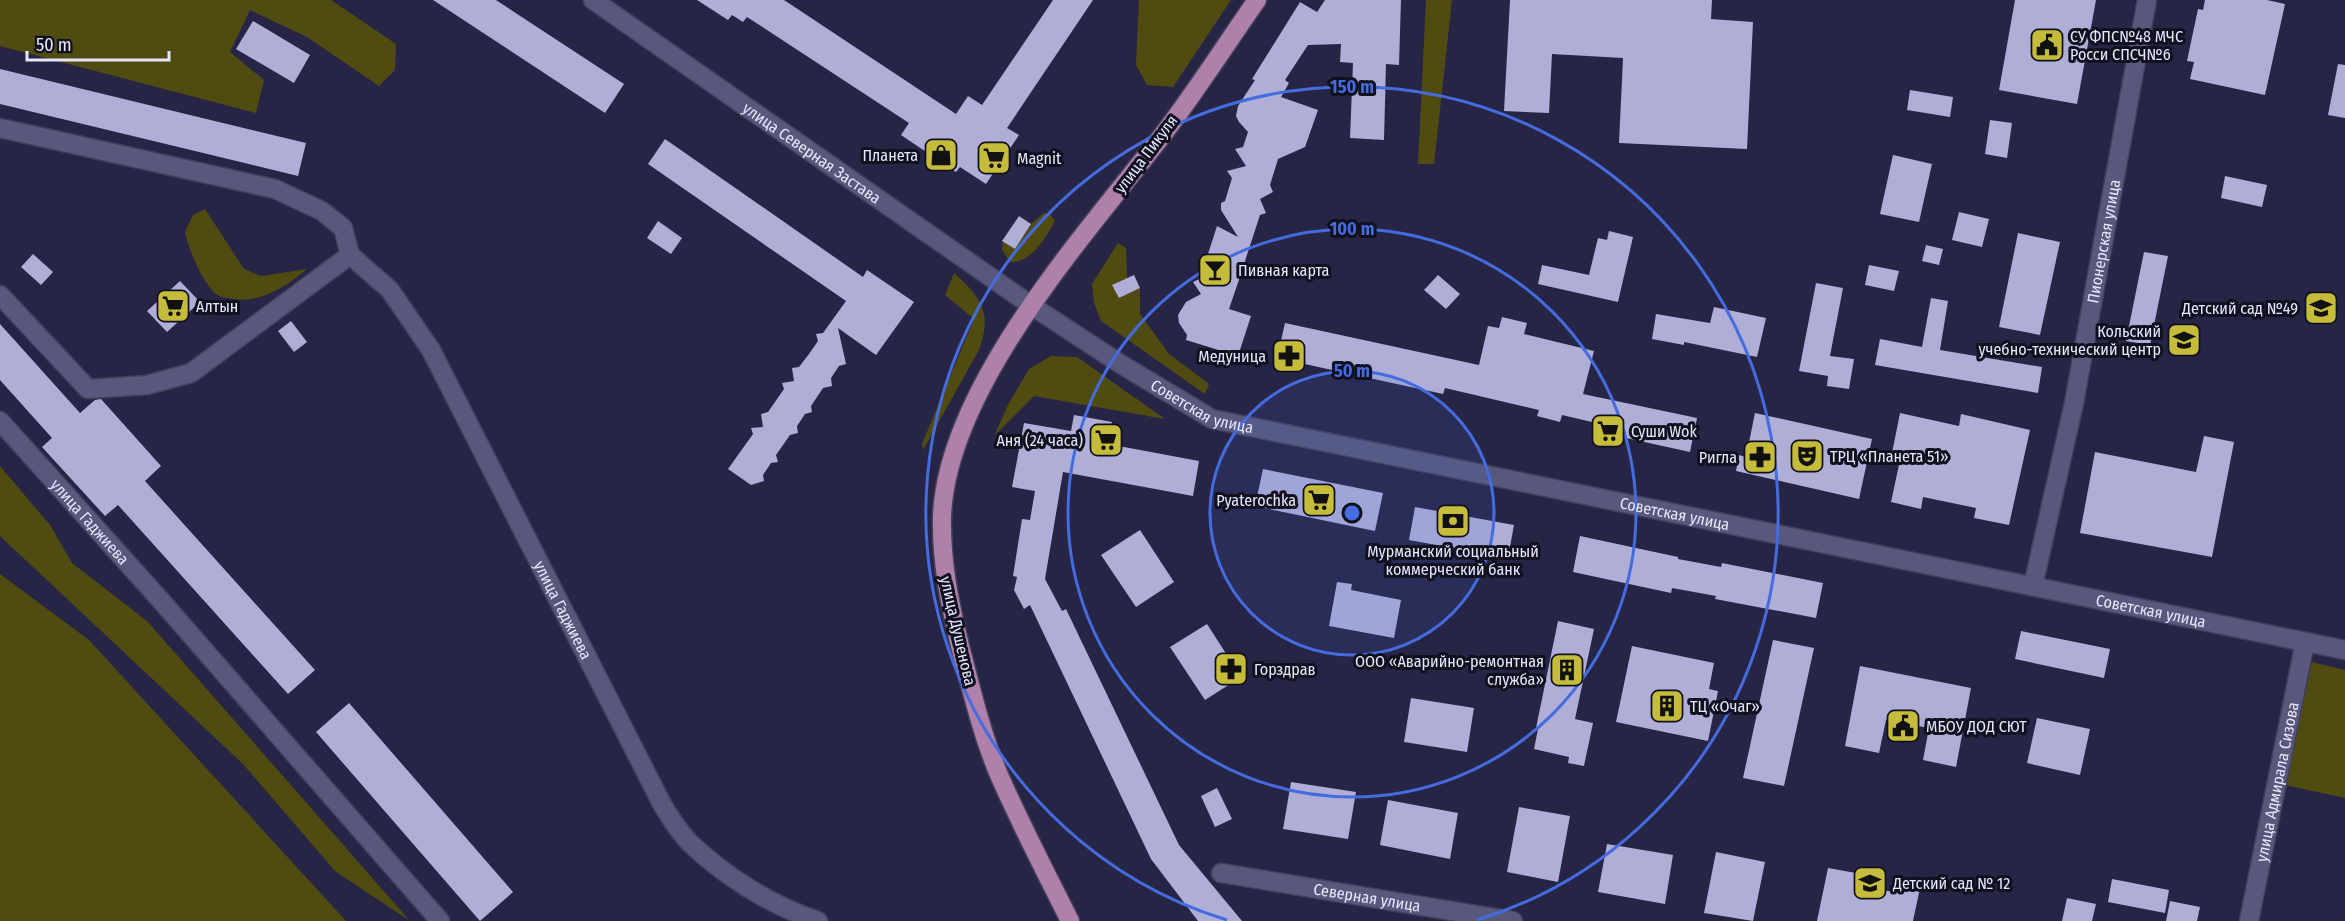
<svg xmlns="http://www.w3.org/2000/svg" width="2345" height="921" font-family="'Fira Sans Condensed',sans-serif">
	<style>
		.green { fill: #504c11 }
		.building { fill: #aeaed7 }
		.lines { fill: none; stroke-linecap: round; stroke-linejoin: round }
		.minor-casing { stroke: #43405c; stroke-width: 21 }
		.major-casing { stroke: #43405c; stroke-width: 21 }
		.minor { stroke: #58587c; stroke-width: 18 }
		.major { stroke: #af80a9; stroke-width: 18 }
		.ring { fill: none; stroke: #456cdf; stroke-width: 3 }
		.labels { text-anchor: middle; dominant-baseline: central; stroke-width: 6; stroke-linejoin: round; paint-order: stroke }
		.poi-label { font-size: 16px; fill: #e6e6fc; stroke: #11101e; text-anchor: start }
		.street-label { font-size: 16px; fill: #e6e6fc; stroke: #11101e }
		.centre { fill: #456cdf; stroke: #11101e; stroke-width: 3 }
		.ring-label { font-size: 18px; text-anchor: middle; font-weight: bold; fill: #456cdf; stroke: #11101e; stroke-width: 6; stroke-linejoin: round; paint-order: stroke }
	</style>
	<rect width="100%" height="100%" fill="#272545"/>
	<g class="green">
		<path d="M0 0H331L396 44 395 70 379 86 307 37 250 10 230 52 264 80 256 113 0 46Z"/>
		<path d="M1139 0H1231L1173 87 1147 85 1136 65Z"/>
		<path d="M1426 0H1452L1434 164H1418Z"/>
		<path d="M205 209 244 269 261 276 307 269C284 288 258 305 228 298 227 298 220 297 219 296 203 286 189 250 185 232L193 215Z"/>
		<path d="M1044 213 1051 215 1055 221C1046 237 1031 264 1010 262L1002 250 1003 241 1015 249 1031 224Z"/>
		<path d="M1118 243 1126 248 1127 278 1113 285 1119 298 1140 288V314L1169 354 1209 384 1205 394 1101 321 1094 303 1092 284Z"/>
		<path d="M954 273C981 297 993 313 979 350L923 450 922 444 974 319 945 295Z"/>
		<path d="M1051 356 1077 357 1165 419 1034 396 994 436 1009 403 1029 369Z"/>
		<path d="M0 466 50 525 72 563 147 621 410 921 335 871 243 764 0 536Z"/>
		<path d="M0 574 89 640 346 921H0Z"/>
		<path d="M2312 662 2345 670V798L2285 785Z"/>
	</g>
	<g class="building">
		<path d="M433 0H496L624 84 605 113Z"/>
		<path d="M697 0H784L956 114 968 96 982 105 1053 0H1093L1007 128 1019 135 986 184 960 167 956 172 901 135 909 123 747 17 743 22 732 15 728 20Z"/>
		<path d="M1325 0H1401L1399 65 1386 64 1384 140 1350 138 1353 63 1340 62 1341 44 1308 45 1285 80 1289 83 1281 97 1318 110 1305 147 1278 159 1270 185 1273 192 1260 199 1266 213 1260 215 1245 261 1248 268 1242 271 1229 309 1251 316 1238 356 1186 340 1187 335 1179 323 1178 315 1186 302 1201 294 1193 282 1208 275 1200 260 1207 257 1217 226 1238 237 1221 210V203L1225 201 1232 178 1227 171 1246 166 1235 149 1243 147 1248 132 1239 122 1236 116 1238 106 1255 80 1252 79 1300 2 1317 12Z"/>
		<path d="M1510 0H1712L1711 19 1753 22 1747 149 1619 143 1623 58 1552 54 1549 113 1504 111Z"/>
		<path d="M2015 0H2096L2077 104 1999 90Z"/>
		<path d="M2205 0H2267L2285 4 2265 95 2190 79 2194 62 2187 61 2198 9 2203 10Z"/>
		<path d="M253 21 310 55 294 83 236 49Z"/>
		<path d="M2338 64 2345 65V118L2328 115Z"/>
		<path d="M0 69 306 143 298 176 0 104Z"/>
		<path d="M1910 90 1953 97 1950 117 1907 110Z"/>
		<path d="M1990 120 2012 123 2007 158 1985 154Z"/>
		<path d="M665 139 863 277 867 270 914 302 876 355 838 328 846 364 839 366 831 378 832 386 823 388 811 406 812 412 805 414 797 426 798 433 790 435 776 455 778 462 771 463 763 475 764 481 751 485 728 469 753 434 751 428 763 427 761 414 768 412 784 389 782 383 794 381 792 368 799 367 809 354 818 341 816 334 823 333 846 301 648 164Z"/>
		<path d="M1893 155 1932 164 1919 222 1880 214Z"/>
		<path d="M2225 176 2267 185 2262 207 2221 198Z"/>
		<path d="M1959 212 1989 219 1982 247 1952 240Z"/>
		<path d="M1019 216 1031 224 1015 249 1002 241Z"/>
		<path d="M658 221 682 238 671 254 647 238Z"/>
		<path d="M1609 231 1633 237 1618 302 1538 284 1542 265 1589 275 1598 238 1607 240Z"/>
		<path d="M2018 233 2060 242 2040 335 1999 327Z"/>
		<path d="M1926 245 1943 249 1939 265 1922 261Z"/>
		<path d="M2144 252 2168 256 2150 345 2126 341Z"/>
		<path d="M33 254 53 272 41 285 21 267Z"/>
		<path d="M1869 265 1899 271 1894 291 1865 285Z"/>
		<path d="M1134 275 1140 288 1119 298 1112 285Z"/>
		<path d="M1438 275 1460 294 1446 309 1424 290Z"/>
		<path d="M180 281 200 302 167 332 147 311Z"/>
		<path d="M1816 283 1843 288 1830 356 1854 359 1849 389 1827 386 1828 376 1799 371Z"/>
		<path d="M1931 298 1948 301 1940 350 2042 367 2038 393 1875 365 1880 339 1922 347Z"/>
		<path d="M1714 307 1766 318 1757 357 1684 342V345L1652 339 1656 314 1710 323Z"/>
		<path d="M1502 317 1527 323 1524 334 1594 351 1583 394 1697 418 1690 452 1594 431 1596 423 1562 415 1560 422 1537 416 1539 410 1445 388 1443 394 1277 358 1285 323 1479 365 1488 326 1499 328Z"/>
		<path d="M291 321 307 342 294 352 278 331Z"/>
		<path d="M0 324 80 413 95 400 101 399 161 466 145 481 315 670 288 694 118 505 105 516 42 447 52 438 0 380Z"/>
		<path d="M1755 413 1872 439 1859 499 1736 471 1739 455 1746 457Z"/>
		<path d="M1900 413 1959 426 1961 414 2030 430 2009 525 1974 518 1976 508 1923 497 1921 509 1891 502 1900 460 1891 458Z"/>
		<path d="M1074 415 1112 422 1108 444 1199 461 1193 496 1063 472 1045 579 1062 611 1066 609 1179 845 1242 921H1198L1151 859 1030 605 1024 609 1014 590 1017 577 1013 576 1022 519 1030 520 1035 491 1012 487 1024 423 1071 431Z"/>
		<path d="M2204 436 2234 442 2212 557 2080 533 2095 452 2196 472Z"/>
		<path d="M1263 469 1383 493 1375 531 1255 506Z"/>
		<path d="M1415 507 1514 525 1508 558 1409 540Z"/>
		<path d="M1140 530 1174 582 1136 607 1101 555Z"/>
		<path d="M1580 536 1678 557V559L1721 567 1722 563 1823 583 1816 618 1715 599 1716 596 1672 588 1671 593 1573 572Z"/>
		<path d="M1337 582 1352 584 1351 590 1401 600 1394 638 1329 626Z"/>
		<path d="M1558 621 1594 629 1575 719 1593 723 1584 766 1568 763 1569 757 1534 749 1538 729 1536 728Z"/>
		<path d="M1207 624 1241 677 1205 700 1170 647Z"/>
		<path d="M2021 631 2110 649 2104 678 2015 659Z"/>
		<path d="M1773 640 1814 648 1784 786 1743 778Z"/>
		<path d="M1632 646 1714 663 1709 689 1718 691 1708 741 1616 722Z"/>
		<path d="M1860 666 1971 688 1956 767 1923 760 1929 728 1886 720 1879 753 1845 746Z"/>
		<path d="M1411 698 1474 708 1467 752 1404 742Z"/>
		<path d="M349 703 513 892 480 921 316 732Z"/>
		<path d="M2037 718 2090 729 2080 775 2027 763Z"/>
		<path d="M1291 782 1356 792 1348 839 1283 829Z"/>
		<path d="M1217 788 1232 819 1215 827 1201 796Z"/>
		<path d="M1388 800 1458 813 1450 859 1380 845Z"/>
		<path d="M1519 807 1570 816 1558 882 1507 872Z"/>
		<path d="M1607 844 1673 855 1665 904 1598 892Z"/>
		<path d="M1716 852 1765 862 1753 921 1704 913Z"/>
		<path d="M1828 868 1856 873 1854 884 1893 892 1894 883 1920 888 1913 921H1817Z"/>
		<path d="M2112 879 2169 890 2165 913 2108 902Z"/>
		<path d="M2067 898 2096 904 2092 921H2062Z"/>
		<path d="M2170 901 2200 907 2197 921H2166Z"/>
	</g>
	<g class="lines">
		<g class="minor-casing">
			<g id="minor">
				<path id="s1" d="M593 0 1032 306 1119 363 1212 419 2345 650"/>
				<path id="s2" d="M0 128 275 189 322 211 343 228 350 255 390 290 431 350 663 806C671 818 680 834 691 844 726 877 772 906 818 921"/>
				<path d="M0 295 88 389 147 385 191 373 350 255"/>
				<path id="s3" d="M0 421 164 604 440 921"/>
				<path id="s4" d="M2033 586 2074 403 2147 0"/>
				<path id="s5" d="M1221 873 1513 921"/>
				<path id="s6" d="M2249 921 2305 642"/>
			</g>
		</g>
		<g class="major-casing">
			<path id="major" d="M1070 921C1046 873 1021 825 999 775 982 735 972 692 961 650 950 605 941 563 942 516 947 389 1082 238 1158 141 1193 96 1224 47 1257 0"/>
		</g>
		<use href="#minor" class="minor"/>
		<use href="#major" class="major"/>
	</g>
	<circle cx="1352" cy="513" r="142" fill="#456cdf" fill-opacity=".12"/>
	<g class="ring">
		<circle cx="1352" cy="513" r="142"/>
		<circle cx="1352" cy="513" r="284"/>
		<path d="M1227 920A426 426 0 1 1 1477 920"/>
	</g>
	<defs>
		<g id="civic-square" transform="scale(1.725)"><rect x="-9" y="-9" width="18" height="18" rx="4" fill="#c6bc3c" stroke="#11101e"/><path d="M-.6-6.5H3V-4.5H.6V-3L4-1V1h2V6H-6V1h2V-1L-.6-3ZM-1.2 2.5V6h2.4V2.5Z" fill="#111"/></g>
		<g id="shop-square" transform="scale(1.725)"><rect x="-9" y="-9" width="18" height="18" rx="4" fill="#c6bc3c" stroke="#11101e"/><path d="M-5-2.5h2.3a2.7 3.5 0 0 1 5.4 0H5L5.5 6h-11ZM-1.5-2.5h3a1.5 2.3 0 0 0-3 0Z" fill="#111"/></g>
		<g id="supermarket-square" transform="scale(1.725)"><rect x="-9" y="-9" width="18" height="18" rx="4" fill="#c6bc3c" stroke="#11101e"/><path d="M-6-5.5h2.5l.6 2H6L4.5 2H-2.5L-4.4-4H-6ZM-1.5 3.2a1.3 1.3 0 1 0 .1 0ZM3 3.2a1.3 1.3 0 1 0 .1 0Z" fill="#111"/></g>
		<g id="bar-square" transform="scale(1.725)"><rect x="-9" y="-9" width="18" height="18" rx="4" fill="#c6bc3c" stroke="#11101e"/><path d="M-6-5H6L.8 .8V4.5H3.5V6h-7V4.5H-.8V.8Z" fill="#111"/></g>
		<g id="school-square" transform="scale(1.725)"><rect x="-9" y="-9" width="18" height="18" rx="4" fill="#c6bc3c" stroke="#11101e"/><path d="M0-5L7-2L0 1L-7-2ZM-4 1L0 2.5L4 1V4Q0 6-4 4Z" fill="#111"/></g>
		<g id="university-square" transform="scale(1.725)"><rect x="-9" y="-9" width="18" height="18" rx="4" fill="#c6bc3c" stroke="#11101e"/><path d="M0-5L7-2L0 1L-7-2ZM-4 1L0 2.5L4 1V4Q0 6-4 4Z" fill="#111"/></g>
		<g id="pharmacy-square" transform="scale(1.725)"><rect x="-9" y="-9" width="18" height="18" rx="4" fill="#c6bc3c" stroke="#11101e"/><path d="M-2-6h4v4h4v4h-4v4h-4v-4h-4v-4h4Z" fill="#111"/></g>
		<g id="theatre-square" transform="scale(1.725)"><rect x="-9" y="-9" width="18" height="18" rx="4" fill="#c6bc3c" stroke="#11101e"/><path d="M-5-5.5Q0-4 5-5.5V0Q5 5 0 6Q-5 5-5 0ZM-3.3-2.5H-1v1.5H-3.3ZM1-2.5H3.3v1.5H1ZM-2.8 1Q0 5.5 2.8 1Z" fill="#111"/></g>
		<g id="bank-square" transform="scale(1.725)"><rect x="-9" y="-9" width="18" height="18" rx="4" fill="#c6bc3c" stroke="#11101e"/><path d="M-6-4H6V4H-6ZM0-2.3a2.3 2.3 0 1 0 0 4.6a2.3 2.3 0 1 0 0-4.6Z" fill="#111"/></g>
		<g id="building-square" transform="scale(1.725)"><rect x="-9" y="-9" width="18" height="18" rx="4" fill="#c6bc3c" stroke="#11101e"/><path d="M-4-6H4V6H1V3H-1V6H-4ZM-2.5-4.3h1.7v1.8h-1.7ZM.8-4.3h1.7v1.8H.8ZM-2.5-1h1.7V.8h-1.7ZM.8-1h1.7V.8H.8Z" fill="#111"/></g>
	</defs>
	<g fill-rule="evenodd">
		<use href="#civic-square" x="2047" y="45"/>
		<use href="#shop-square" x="941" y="155"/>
		<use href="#supermarket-square" x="994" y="158"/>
		<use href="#bar-square" x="1215" y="270"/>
		<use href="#supermarket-square" x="173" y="306"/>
		<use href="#school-square" x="2321" y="308"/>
		<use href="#university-square" x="2184" y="340"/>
		<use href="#pharmacy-square" x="1289" y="356"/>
		<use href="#supermarket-square" x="1608" y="431"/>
		<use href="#supermarket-square" x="1106" y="440"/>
		<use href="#theatre-square" x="1807" y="456"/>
		<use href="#pharmacy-square" x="1760" y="457"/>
		<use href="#supermarket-square" x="1319" y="500"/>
		<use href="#bank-square" x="1453" y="521"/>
		<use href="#pharmacy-square" x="1231" y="669"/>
		<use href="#building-square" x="1567" y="670"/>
		<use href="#building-square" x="1667" y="706"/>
		<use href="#civic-square" x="1903" y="726"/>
		<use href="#school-square" x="1870" y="883"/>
	</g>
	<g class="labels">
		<g class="poi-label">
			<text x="2070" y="36">СУ ФПС№48 МЧС<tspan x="2070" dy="18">Росси СПСЧ№6</tspan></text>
			<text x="918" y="155" text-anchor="end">Планета</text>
			<text x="1017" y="158">Magnit</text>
			<text x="1238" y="270">Пивная карта</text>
			<text x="196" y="306">Алтын</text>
			<text x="2298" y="308" text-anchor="end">Детcкий сад №49</text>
			<text x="2161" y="331" text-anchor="end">Кольский<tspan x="2161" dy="18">учебно-технический центр</tspan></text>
			<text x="1266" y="356" text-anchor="end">Медуница</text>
			<text x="1631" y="431">Суши Wok</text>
			<text x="1083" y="440" text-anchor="end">Аня (24 часа)</text>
			<text x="1830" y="456">ТРЦ «Планета 51»</text>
			<text x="1737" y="457" text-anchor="end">Ригла</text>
			<text x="1296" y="500" text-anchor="end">Pyaterochka</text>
			<text x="1453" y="551" text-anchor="middle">Мурманский социальный<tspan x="1453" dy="18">коммерческий банк</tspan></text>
			<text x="1544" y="661" text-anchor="end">ООО «Аварийно-ремонтная<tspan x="1544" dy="18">служба»</tspan></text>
			<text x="1254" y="669">Горздрав</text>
			<text x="1690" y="706">ТЦ «Очаг»</text>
			<text x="1926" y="726">МБОУ ДОД СЮТ</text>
			<text x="1893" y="883">Детский сад № 12</text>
		</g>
		<g class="street-label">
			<text stroke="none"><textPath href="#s1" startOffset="267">улица Северная Застава</textPath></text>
			<text transform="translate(1146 154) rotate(-53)">улица Пикуля</text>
			<text stroke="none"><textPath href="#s4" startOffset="352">Пионерская улица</textPath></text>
			<text stroke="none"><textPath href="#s1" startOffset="734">Советская улица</textPath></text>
			<text stroke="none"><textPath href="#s1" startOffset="1220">Советская улица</textPath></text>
			<text stroke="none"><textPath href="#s3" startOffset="135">улица Гаджиева</textPath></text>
			<text stroke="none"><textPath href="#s2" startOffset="806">улица Гаджиева</textPath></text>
			<text stroke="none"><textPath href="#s1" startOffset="1706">Советская улица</textPath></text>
			<text transform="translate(958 631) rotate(77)">улица Душенова</text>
			<text stroke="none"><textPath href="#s6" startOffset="142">улица Адмирала Сизова</textPath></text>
			<text stroke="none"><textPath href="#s5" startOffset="148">Северная улица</textPath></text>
		</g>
	</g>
	<circle cx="1352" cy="513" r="9" class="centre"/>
	<g class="ring-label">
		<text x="1352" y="93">150 m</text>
		<text x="1352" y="235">100 m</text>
		<text x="1352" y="377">50 m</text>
	</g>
	<path d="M27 51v9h142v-9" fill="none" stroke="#e6e6fc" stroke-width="3"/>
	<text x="36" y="51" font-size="18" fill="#e6e6fc" stroke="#11101e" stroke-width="4.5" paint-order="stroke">50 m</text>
</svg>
